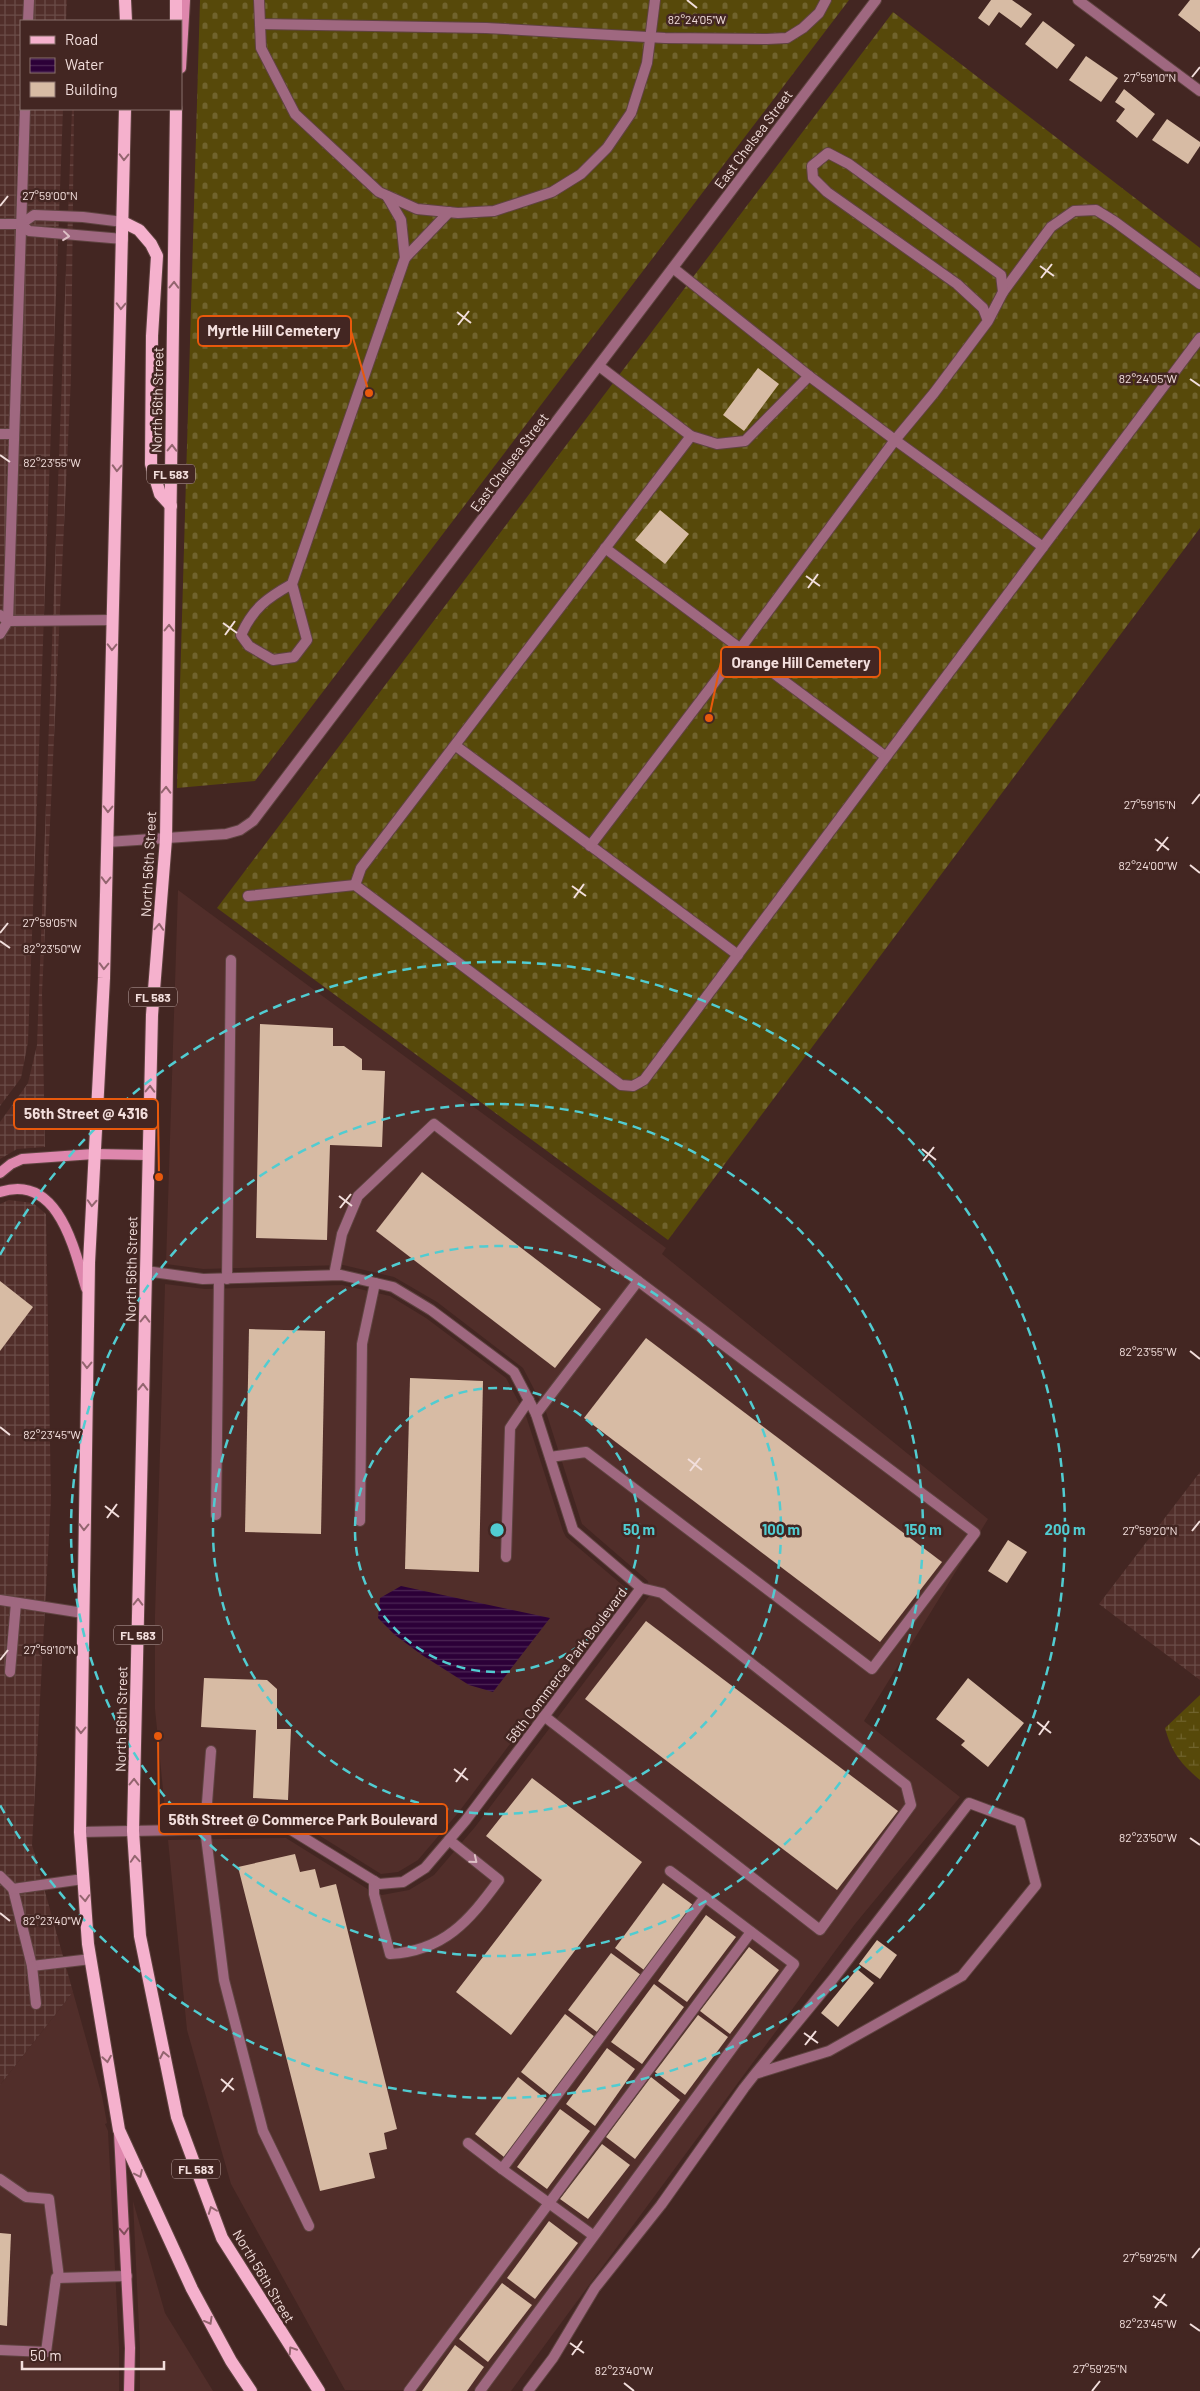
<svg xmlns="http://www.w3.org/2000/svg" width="1200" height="2391" font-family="Barlow,sans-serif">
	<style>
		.built { fill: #512e2a }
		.industrial { fill: url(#industrial-grid) }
		.wetland { fill: url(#wetland-marsh) }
		.cemetery { fill: url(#cemetery-stones) }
		.water { fill: url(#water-rules) }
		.building { fill: #d7bba4 }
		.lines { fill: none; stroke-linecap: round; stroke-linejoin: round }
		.lane-casing { stroke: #5f4340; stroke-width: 12 }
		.street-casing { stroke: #5f4340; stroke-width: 12 }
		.secondary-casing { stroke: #5f4340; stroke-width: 12 }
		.primary-casing { stroke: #5f4340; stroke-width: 14 }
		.lane { stroke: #9f6880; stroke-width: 10 }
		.street { stroke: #9f6880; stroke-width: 10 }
		.secondary { stroke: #de87ad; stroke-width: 10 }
		.primary { stroke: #f5b1cd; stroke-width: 12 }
		.oneway { stroke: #93656f }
		.oneway2 { stroke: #ddc0c5 }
		.oneway3 { stroke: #814d5a }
		.ticks { fill: none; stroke: #f2dedc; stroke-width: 2 }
		.ring { fill: none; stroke: #51ccd1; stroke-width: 2.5; stroke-dasharray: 9 6 }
		.labels { text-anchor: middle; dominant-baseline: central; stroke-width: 5; stroke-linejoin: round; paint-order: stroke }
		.shield { fill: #432622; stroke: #bea7a4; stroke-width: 1 }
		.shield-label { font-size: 12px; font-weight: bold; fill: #f2dedc }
		.street-label { font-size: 14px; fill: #f2dedc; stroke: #432622 }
		.ticks-label { font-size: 12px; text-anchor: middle; fill: #f2dedc; stroke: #432622; stroke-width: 5; stroke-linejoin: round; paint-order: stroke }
		.centre { fill: #51ccd1; stroke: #432622; stroke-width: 2.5 }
		.ring-label { font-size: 15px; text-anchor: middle; font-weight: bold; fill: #51ccd1; stroke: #432622; stroke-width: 5; stroke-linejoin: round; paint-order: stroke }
		.leader { fill: none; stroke: #e8590c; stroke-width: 2 }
		.callout-dot { fill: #e8590c; stroke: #432622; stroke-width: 2 }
		.callout { fill: #432622; stroke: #e8590c; stroke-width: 2 }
		.callout-label { font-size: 15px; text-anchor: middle; font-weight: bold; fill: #f2dedc }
	</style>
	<defs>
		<pattern id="industrial-grid" width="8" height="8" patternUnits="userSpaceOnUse" patternTransform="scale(1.25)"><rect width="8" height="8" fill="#512e2a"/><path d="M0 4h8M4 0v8" fill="none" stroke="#6a4c48"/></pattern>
		<pattern id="wetland-marsh" width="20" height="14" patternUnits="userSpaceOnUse" patternTransform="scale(1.25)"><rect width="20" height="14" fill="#57490a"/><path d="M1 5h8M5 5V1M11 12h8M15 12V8" fill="none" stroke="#70632d"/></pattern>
		<pattern id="cemetery-stones" width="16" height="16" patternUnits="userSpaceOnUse" patternTransform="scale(1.25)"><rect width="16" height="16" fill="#57490a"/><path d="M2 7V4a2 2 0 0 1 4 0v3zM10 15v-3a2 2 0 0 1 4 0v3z" fill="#70632d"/></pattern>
		<pattern id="water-rules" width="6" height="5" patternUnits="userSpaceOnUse" patternTransform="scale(1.25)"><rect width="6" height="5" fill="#2c0038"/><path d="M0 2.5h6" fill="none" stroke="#4b2554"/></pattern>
	</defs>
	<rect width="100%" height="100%" fill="#432622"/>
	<g class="built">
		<path d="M178 890 666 1248 662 1254 988 1519 864 1721 960 1797 855 1924 511 2391 345 2390 231 2184 187 2030 168 1840 286 1838 374 1893 382 1895 409 1890 434 1875 475 1827 650 1595 648 1581 582 1524 546 1412 523 1368 437 1302 394 1277 343 1265 203 1269 166 1264Z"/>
		<path d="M165 1284 205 1289 342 1285 390 1296 426 1318 506 1378 526 1416 563 1531 566 1537 627 1589 458 1813 418 1860 398 1872 381 1874 293 1819 287 1818 166 1820 155 1709V1615Z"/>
		<path d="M73 1992 102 2096 107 2123 105 2124 108 2131 119 2347V2391H0V2085Z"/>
		<path d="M133 2201 165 2313 213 2391H140V2349Z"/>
	</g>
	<g class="industrial">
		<path d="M0 0H67L66 21H21V109H63L28 1042 21 1078 0 1106Z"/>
		<path d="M72 109H74L71 378 42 993 45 1147 17 1149 0 1159V1122L28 1083 37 1045Z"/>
		<path d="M9 1200 33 1203 46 1214 51 1499 32 1845 73 1992 0 2085V1204Z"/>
		<path d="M1200 1472V1680L1099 1604Z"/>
	</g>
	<path class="wetland" d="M1200 1695V1780C1180 1763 1172 1753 1165 1728Z"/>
	<g class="cemetery">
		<path d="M200 0H849L255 781 177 788Z"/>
		<path d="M893 12 1200 248V528L668 1240 217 908Z"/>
	</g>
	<path class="water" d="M401 1586 550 1618 493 1692 469 1685 422 1655 395 1635 378 1618 380 1598Z"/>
	<g class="building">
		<path d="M991 0H1012L1032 14 1021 28 999 12 989 26 978 18Z"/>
		<path d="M1190 0H1200V32L1178 15Z"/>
		<path d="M1043 21 1075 45 1057 69 1025 44Z"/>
		<path d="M1086 56 1118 78 1101 102 1069 80Z"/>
		<path d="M1124 89 1155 114 1137 138 1116 121 1125 109 1115 102Z"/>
		<path d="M1167 119 1200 142V146L1188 164 1152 140Z"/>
		<path d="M758 368 779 384 744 431 723 415Z"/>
		<path d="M660 510 689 534 665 564 635 540Z"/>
		<path d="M260 1024 333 1028V1046H344L362 1059V1070L385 1071 382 1147 330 1145 327 1240 256 1238Z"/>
		<path d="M422 1172 601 1309 555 1368 376 1231Z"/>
		<path d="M0 1281 33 1307 0 1351Z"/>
		<path d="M249 1329 325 1331 321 1534 245 1532Z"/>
		<path d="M646 1338 942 1562 880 1642 584 1418Z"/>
		<path d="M410 1378 483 1381 479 1572 405 1569Z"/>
		<path d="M1008 1540 1027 1552 1007 1583 988 1571Z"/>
		<path d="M646 1621 898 1811 837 1890 585 1699Z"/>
		<path d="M204 1678 267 1680 277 1689V1729H291L288 1800 253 1798 256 1730 201 1727Z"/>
		<path d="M968 1678 1024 1723 988 1767 961 1745 965 1741 936 1719Z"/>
		<path d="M532 1778 642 1862 511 2035 456 1992 542 1880 486 1836Z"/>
		<path d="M295 1854 300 1872 315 1869 320 1888 336 1884 397 2129 384 2133 387 2149 369 2153 375 2178 320 2191 238 1867Z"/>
		<path d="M663 1883 693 1905 644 1970 615 1948Z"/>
		<path d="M706 1915 736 1937 687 2002 658 1981Z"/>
		<path d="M877 1940 897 1955 880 1979 859 1964Z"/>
		<path d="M749 1947 779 1970 730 2034 700 2011Z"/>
		<path d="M611 1953 641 1975 597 2032 568 2010Z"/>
		<path d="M857 1969 874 1983 838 2027 821 2013Z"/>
		<path d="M654 1984 684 2007 642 2064 611 2042Z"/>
		<path d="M565 2014 595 2037 550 2095 521 2072Z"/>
		<path d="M698 2015 728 2037 685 2095 655 2072Z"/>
		<path d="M607 2048 635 2069 595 2126 566 2104Z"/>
		<path d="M518 2077 547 2100 504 2157 475 2134Z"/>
		<path d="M651 2077 680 2100 635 2159 606 2137Z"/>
		<path d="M560 2109 590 2131 547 2189 517 2167Z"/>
		<path d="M602 2144 630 2165 588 2219 560 2199Z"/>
		<path d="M549 2221 578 2243 535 2299 507 2278Z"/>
		<path d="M0 2233 11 2234 7 2326 0 2325Z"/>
		<path d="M502 2283 532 2305 488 2362 459 2339Z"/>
		<path d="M455 2345 484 2367 467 2391H422Z"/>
	</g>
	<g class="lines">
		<g class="lane-casing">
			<g id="lane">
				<path d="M259 0 261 48 295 114 379 192 417 209 458 213 494 211 552 192 581 174 607 148 631 113 647 63 655 0"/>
				<path d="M28 21 29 0"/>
				<path d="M260 24 486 28 665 38 767 39 787 38 803 28 819 13 826 0"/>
				<path d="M25 109 8 621 113 620"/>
				<path d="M0 224H21L34 215 83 217 123 222"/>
				<path d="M21 224 29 231 123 239"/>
				<path d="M405 258 449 212"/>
				<path d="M1003 292 1051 227 1074 211 1096 210 1114 221 1200 284"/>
				<path d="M599 366 691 436 717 444 745 441 809 376 673 268"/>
				<path d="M809 376 895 440 934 393 988 321 983 308 957 284 827 192 813 178 812 166 828 153 849 164 1001 275 1003 292 988 321"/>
				<path d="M0 434H14"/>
				<path d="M605 548 885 756"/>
				<path d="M292 584C267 598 253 608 241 635L249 646 273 660 294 657 307 640 292 584 405 258 401 220 387 196"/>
				<path d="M0 615 8 621 0 634"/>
				<path d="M456 746 738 955"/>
				<path d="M590 846 740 649 895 440 1043 547 1200 338"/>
				<path d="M355 885 361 868 691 436"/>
				<path d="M248 896 355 885 621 1085 633 1086 644 1080 1043 547"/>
				<path d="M334 1275 342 1234 358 1196 434 1124 638 1281 975 1533 872 1669 586 1452 550 1457"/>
				<path d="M227 1279 231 960"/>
				<path d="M536 1414 638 1281"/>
				<path d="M216 1515 219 1279"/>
				<path d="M360 1521 362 1344 375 1283"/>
				<path d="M506 1557 510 1428 529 1400"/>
				<path d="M0 1600 83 1613"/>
				<path d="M10 1672 16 1603"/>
				<path d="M544 1716 820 1930 911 1805 906 1785 662 1593 641 1588"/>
				<path d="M211 1751 205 1829 224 1980 263 2131 309 2226"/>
				<path d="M670 1871 705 1897"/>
				<path d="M0 1876 13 1889 32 1966 91 1959"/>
				<path d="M374 1881V1894L390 1954C444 1951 469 1921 499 1880L449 1840"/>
				<path d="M13 1889 83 1879"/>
				<path d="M32 1966 36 2004"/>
				<path d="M468 2143 502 2169"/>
				<path d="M0 2179 26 2197 49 2199 59 2278"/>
				<path d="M0 2350 46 2352 56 2278 127 2276"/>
				<path d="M409 2391 751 1932"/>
				<path d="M480 2391 794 1964 705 1897 502 2169 594 2236"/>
				<path d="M528 2391 553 2358 595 2288 661 2205 744 2088 755 2074 833 1979 969 1803 1020 1822 1036 1885 962 1976 829 2051 755 2074"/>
			</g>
		</g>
		<g class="street-casing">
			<g id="street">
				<path d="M1078 0 1200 91"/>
				<path d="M107 842 226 834 240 830 253 821 876 0"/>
				<path d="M80 1832 288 1828 379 1884 403 1882 425 1868 466 1820 641 1588 573 1530 536 1414 514 1372 431 1310 393 1287 341 1275 203 1279 146 1271"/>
			</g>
		</g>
		<g class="secondary-casing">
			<g id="secondary">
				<path d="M181 68 185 0"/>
				<path d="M0 1173 11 1164 22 1159 94 1154 148 1155"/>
				<path d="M0 1192C58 1173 74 1248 86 1288"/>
				<path d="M119 2133 130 2348 129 2391"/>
			</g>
		</g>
		<g class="primary-casing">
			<g id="primary">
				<path d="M125 0 126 21"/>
				<path d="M176 0V21"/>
				<path d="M125 109 104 978 89 1263 80 1832 88 1944 119 2130 192 2289 231 2361 251 2391"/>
				<path d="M176 109 166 839 152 1015 133 1831 140 1936 177 2117 222 2238 319 2391"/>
				<path d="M123 222 139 230 151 244 157 256 152 336 151 464 160 494 171 506"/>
			</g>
		</g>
		<use href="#lane" class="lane"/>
		<use href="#street" class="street"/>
		<use href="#secondary" class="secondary"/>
		<use href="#primary" class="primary"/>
	</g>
	<defs><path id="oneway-chevron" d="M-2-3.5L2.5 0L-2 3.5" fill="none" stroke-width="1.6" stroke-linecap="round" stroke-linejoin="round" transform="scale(1.25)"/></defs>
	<g class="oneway">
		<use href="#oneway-chevron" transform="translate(124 157) rotate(91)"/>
		<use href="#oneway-chevron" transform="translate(174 285) rotate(-89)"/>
		<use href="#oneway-chevron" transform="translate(121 306) rotate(92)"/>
		<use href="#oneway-chevron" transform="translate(172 448) rotate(-89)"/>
		<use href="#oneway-chevron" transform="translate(117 468) rotate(92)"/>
		<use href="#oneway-chevron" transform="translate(169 628) rotate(-89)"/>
		<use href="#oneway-chevron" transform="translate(112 647) rotate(91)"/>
		<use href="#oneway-chevron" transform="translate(166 790) rotate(-89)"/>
		<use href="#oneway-chevron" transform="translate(108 809) rotate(91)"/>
		<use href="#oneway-chevron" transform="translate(106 880) rotate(91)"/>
		<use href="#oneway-chevron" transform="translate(159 927) rotate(-86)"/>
		<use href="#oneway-chevron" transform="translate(104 966) rotate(92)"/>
		<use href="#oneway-chevron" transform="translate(150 1089) rotate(-89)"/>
		<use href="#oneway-chevron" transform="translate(92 1203) rotate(93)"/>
		<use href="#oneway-chevron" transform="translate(145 1319) rotate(-89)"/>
		<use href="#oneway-chevron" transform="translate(87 1365) rotate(91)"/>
		<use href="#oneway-chevron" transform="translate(143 1387) rotate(-89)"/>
		<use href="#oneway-chevron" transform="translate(84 1527) rotate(91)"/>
		<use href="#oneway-chevron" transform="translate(138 1602) rotate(-89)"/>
		<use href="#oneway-chevron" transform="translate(81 1730) rotate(91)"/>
		<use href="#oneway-chevron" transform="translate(134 1782) rotate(-89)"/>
		<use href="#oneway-chevron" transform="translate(135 1859) rotate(-94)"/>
		<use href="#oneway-chevron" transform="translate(85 1898) rotate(86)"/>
		<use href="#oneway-chevron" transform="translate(164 2055) rotate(-101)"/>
		<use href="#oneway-chevron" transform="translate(107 2059) rotate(81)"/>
		<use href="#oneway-chevron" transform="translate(139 2174) rotate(65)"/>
		<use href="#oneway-chevron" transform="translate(212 2210) rotate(-111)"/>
		<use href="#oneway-chevron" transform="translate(209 2321) rotate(61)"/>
		<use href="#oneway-chevron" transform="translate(292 2350) rotate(-123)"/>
	</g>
	<g class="oneway2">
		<use href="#oneway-chevron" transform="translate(66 236) rotate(6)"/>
		<use href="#oneway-chevron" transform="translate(474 1860) rotate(39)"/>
	</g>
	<use class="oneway3" href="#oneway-chevron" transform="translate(124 2231) rotate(87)"/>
	<path class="ticks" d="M687 0 697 8M1192 77 1200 67M0 206 8 196M1040 266 1054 276M1041 278 1052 264M457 312 471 323M458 325 469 311M1190 379 1200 386M0 455 10 462M806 576 820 586M808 588 818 574M223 623 237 633M225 635 235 621M1192 804 1200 794M1155 839 1169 850M1157 851 1168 837M1190 865 1200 873M572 886 586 896M574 898 584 884M0 933 8 923M0 941 10 948M922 1149 936 1160M923 1161 934 1147M339 1196 352 1206M340 1208 351 1194M1190 1351 1200 1359M0 1427 10 1435M688 1459 702 1470M690 1471 700 1458M105 1506 119 1517M107 1518 117 1504M1192 1531 1200 1521M0 1660 8 1650M1037 1722 1051 1733M1039 1735 1049 1721M454 1769 468 1780M456 1782 466 1768M1190 1838 1200 1845M0 1913 10 1921M804 2033 818 2043M805 2045 816 2031M221 2079 234 2090M222 2092 233 2078M1192 2258 1200 2248M1153 2296 1167 2306M1155 2308 1165 2294M1190 2324 1200 2331M570 2343 584 2353M572 2355 582 2341M624 2383 634 2391M1092 2391 1100 2381"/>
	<g class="ring">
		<circle cx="497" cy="1530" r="142"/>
		<circle cx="497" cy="1530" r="284"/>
		<circle cx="497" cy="1530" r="426"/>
		<path d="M0 1255A568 568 0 1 1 0 1805"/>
	</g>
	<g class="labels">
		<g class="shield">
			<rect x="147" y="464.5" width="48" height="19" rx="4"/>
			<rect x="129" y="987.5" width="48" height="19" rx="4"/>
			<rect x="114" y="1625.5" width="48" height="19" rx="4"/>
			<rect x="172" y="2159.5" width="48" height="19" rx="4"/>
		</g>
		<g class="shield-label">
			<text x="171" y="474">FL 583</text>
			<text x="153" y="997">FL 583</text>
			<text x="138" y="1635">FL 583</text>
			<text x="196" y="2169">FL 583</text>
		</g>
		<g class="street-label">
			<text transform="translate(753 139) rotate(-53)">East Chelsea Street</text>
			<text transform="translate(157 400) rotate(-89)">North 56th Street</text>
			<text transform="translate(509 462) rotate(-53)">East Chelsea Street</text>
			<text transform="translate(148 864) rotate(-87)">North 56th Street</text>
			<text transform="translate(131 1269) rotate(-89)">North 56th Street</text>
			<text transform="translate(566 1665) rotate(-53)">56th Commerce Park Boulevard</text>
			<text transform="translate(121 1719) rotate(-89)">North 56th Street</text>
			<text transform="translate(264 2276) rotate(59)">North 56th Street</text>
		</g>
	</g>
	<g class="ticks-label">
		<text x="697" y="24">82°24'05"W</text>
		<text x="1150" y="82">27°59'10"N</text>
		<text x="50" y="200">27°59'00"N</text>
		<text x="1148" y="383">82°24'05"W</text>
		<text x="52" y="467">82°23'55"W</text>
		<text x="1150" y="809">27°59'15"N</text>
		<text x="1148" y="870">82°24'00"W</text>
		<text x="50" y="927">27°59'05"N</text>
		<text x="52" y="953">82°23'50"W</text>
		<text x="1148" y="1356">82°23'55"W</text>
		<text x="52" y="1439">82°23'45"W</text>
		<text x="1150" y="1535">27°59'20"N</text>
		<text x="50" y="1654">27°59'10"N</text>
		<text x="1148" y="1842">82°23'50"W</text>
		<text x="52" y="1925">82°23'40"W</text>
		<text x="1150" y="2262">27°59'25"N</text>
		<text x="1148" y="2328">82°23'45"W</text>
		<text x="1100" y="2373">27°59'25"N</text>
		<text x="624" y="2375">82°23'40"W</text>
	</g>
	<circle cx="497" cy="1530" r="8" class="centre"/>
	<g class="ring-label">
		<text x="639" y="1535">50 m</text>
		<text x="781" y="1535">100 m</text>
		<text x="923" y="1535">150 m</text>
		<text x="1065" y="1535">200 m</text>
	</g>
	<path class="leader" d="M369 393L351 331M709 718L721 662M159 1177L158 1114M158 1736L159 1819"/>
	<g class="callout-dot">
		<circle cx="369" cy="393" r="5"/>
		<circle cx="709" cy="718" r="5"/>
		<circle cx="159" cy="1177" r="5"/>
		<circle cx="158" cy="1736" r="5"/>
	</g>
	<g class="callout">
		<rect x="198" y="316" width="153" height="30" rx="5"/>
		<rect x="721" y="647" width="159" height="30" rx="5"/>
		<rect x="14" y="1099" width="144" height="30" rx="5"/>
		<rect x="159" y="1804" width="288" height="30" rx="5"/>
	</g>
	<g class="callout-label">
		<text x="274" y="336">Myrtle Hill Cemetery</text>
		<text x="801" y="668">Orange Hill Cemetery</text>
		<text x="86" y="1119">56th Street @ 4316</text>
		<text x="303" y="1825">56th Street @ Commerce Park Boulevard</text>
	</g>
	<rect x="20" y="20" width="162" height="90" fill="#432622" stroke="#89706c"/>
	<rect x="30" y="36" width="25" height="8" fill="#f5b1cd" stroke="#89706c"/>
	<text x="65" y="45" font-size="15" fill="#f2dedc">Road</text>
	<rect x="30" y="58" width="25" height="15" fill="url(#water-rules)" stroke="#89706c"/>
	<text x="65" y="70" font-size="15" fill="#f2dedc">Water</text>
	<rect x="30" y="82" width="25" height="15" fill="#d7bba4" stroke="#89706c"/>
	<text x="65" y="95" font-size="15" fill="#f2dedc">Building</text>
	<path d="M22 2361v8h142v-8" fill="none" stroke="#f2dedc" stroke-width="2.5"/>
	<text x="30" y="2361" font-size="15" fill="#f2dedc" stroke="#432622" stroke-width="4" paint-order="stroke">50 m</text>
</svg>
